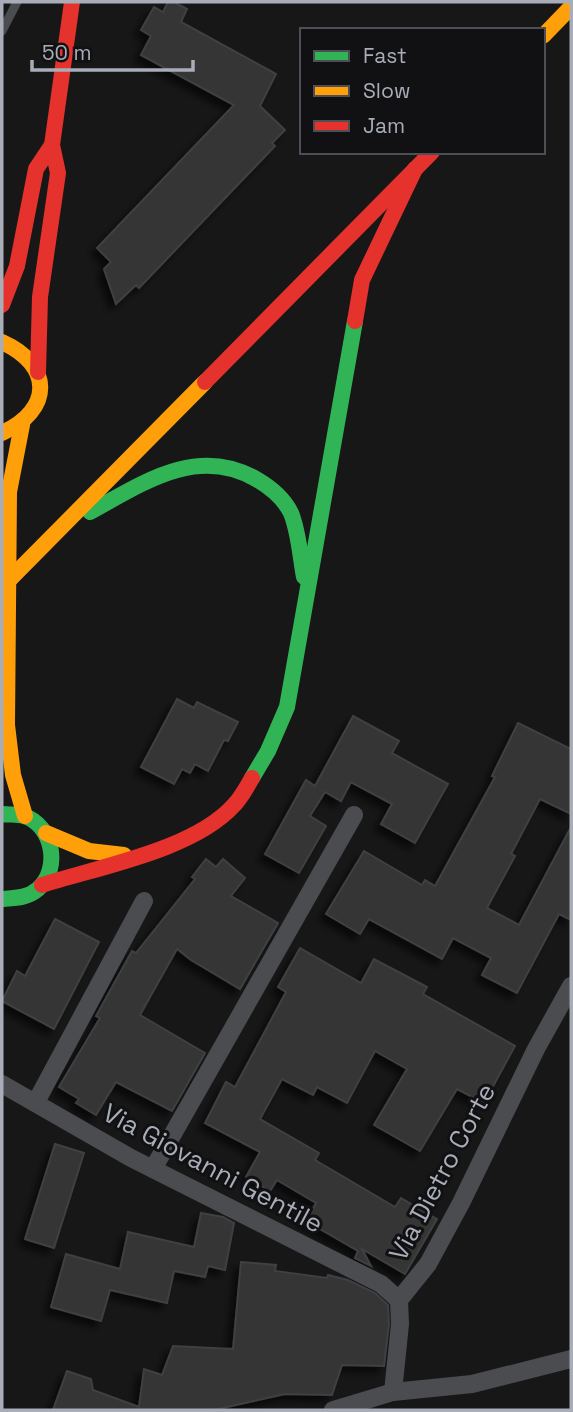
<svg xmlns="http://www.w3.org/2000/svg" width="573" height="1412" font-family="'Space Grotesk',sans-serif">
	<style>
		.building { fill: #353536; stroke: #3f4043; stroke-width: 2; filter: url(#shadow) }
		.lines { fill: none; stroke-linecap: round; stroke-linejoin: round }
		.lane { stroke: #4b4c50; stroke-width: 9 }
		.street { stroke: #4b4c50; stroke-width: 18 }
		.fast { stroke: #30b455; stroke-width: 16 }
		.slow { stroke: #ff9f0a; stroke-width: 16 }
		.jam { stroke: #e5322d; stroke-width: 16 }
		.slow-bridge { stroke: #ff9f0a; stroke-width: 16 }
		.labels { text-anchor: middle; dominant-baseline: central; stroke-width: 6; stroke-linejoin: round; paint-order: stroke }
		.street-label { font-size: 26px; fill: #a8adb8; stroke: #111113 }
	</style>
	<defs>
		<filter id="shadow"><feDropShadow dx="-6" dy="6" stdDeviation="3.5" flood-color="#0009"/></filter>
	</defs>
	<rect width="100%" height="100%" fill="#171717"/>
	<g class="building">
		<path d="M168 2H174L187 9 181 22 276 74 260 106 285 130 272 143 275 146 139 288 136 285 116 304 104 269 111 262 97 248 234 105 141 55 151 36 141 30 154 7 163 12Z"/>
		<path d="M177 699 194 708 197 702 238 722 228 741 224 740 208 771 195 764 190 773 182 769 174 784 141 767Z"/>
		<path d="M353 716 399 741 392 753 448 784 415 843 381 824 392 804 351 782 341 801 325 792 310 816 326 826 299 873 265 854 306 780 315 786Z"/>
		<path d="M518 723 571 749V814L540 799 511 854 515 856 487 908 519 925 571 827V920L559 914 517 993 482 975 491 958 453 938 442 959 369 919 360 934 326 914 364 851 422 885 425 880 435 886 495 777 492 776Z"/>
		<path d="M206 859 216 867 223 859 245 878 231 896 278 923 240 989 191 960 177 949 140 1015 205 1053 172 1111 116 1082 96 1115 76 1103 79 1099 59 1087 100 1018 96 1016 132 951 136 953 195 879 192 877Z"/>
		<path d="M55 919 99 942 54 1029 2 1001 17 971 25 976Z"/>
		<path d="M300 948 361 983 374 959 427 987 423 994 515 1046 484 1103 457 1089 420 1151 374 1125 407 1069 375 1051 347 1103 317 1087 313 1095 282 1079 260 1119 319 1153 315 1160 395 1207 401 1198 437 1219 405 1274 362 1249 371 1266 355 1258 358 1251 306 1221 316 1203 277 1180 270 1191 246 1177 260 1152 205 1123 226 1082 235 1087 286 992 278 987Z"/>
		<path d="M55 1144 84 1153 54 1248 25 1239Z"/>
		<path d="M201 1213 223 1217 234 1223 225 1270 208 1266 205 1277 174 1271 167 1303 110 1290 101 1321 51 1307 66 1254 120 1269 128 1232 194 1247Z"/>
		<path d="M241 1262 276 1265 275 1271 327 1278 328 1275 348 1280 375 1293 388 1305 389 1324 384 1366 342 1365 332 1395 285 1394 214 1410H53L67 1371 91 1379 93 1390 139 1407 144 1369 162 1375 173 1346 233 1349Z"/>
	</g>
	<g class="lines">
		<path class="lane" d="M2 31 17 2"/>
		<g class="street">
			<path d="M2 1084 131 1158 381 1284 399 1300"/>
			<path d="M36 1102 144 901"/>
			<path d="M153 1169 354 815"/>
			<path d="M393 1392 400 1324 399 1300 428 1264 461 1203 536 1049 571 986"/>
			<path d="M333 1410 393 1392 472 1384 571 1359"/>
		</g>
		<g class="fast">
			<path d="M90 512C143 483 197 445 256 479 270 487 284 499 291 513 299 533 300 556 304 577"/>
			<path d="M252 778 268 751 287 707 355 321"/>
			<path d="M2 814C9 815 18 814 24 816 53 825 61 869 38 889 28 898 15 898 2 899"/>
		</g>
		<g class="slow">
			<path d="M543 36 571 7"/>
			<path d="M2 342C53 365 53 410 2 433"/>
			<path d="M22 425 9 492 7 725 13 775 25 816"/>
			<path d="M10 579 205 382"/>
			<path d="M46 833 89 851 124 855"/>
		</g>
		<g class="jam">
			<path d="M2 305 17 266 36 169 52 145"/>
			<path d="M355 321 362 280 415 169"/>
			<path d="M38 372 40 297 58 173 52 145 72 2"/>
			<path d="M205 382 432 152"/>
			<path d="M42 885C98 867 194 850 234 805 241 798 247 787 252 778"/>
		</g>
		<path class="slow-bridge" d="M2 588 10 579"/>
	</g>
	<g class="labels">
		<g class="street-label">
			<text transform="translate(213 1168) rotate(28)">Via Giovanni Gentile</text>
			<text transform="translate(442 1172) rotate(-62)">Via Dietro Corte</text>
		</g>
	</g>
	<rect width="573" height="1412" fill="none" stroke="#a8adb8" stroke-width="7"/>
	<rect x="300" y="28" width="245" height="126" fill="#111113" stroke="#4d4f55" stroke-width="2"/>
	<rect x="314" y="51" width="35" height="10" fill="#30b455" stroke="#4d4f55" stroke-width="2"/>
	<text x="363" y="63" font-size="21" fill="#a8adb8">Fast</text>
	<rect x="314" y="86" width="35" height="10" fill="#ff9f0a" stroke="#4d4f55" stroke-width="2"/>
	<text x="363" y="98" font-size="21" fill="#a8adb8">Slow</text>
	<rect x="314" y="121" width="35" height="10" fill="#e5322d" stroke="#4d4f55" stroke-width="2"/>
	<text x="363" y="133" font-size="21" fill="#a8adb8">Jam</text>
	<path d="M32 60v10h161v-10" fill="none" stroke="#a8adb8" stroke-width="3.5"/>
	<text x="42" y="60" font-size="21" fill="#a8adb8" stroke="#111113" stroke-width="5" paint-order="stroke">50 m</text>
</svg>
